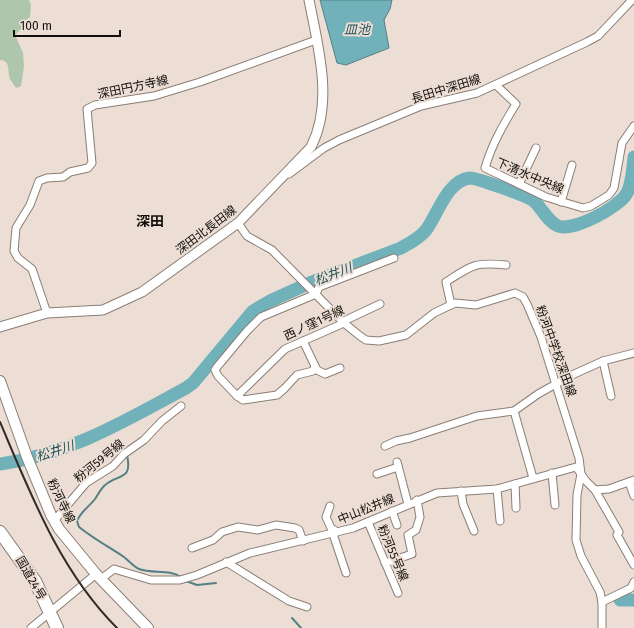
<svg xmlns="http://www.w3.org/2000/svg" width="634" height="628" font-family="'Fira Sans','Noto Sans JP',sans-serif">
	<style>
		.green { fill: #aec6ab }
		.water { fill: #71b1ba; stroke: #548085 }
		.lines { fill: none; stroke-linecap: round; stroke-linejoin: round }
		.stream { stroke: #548085; stroke-width: 2 }
		.river { stroke: #71b1ba; stroke-width: 13 }
		.minor-casing { stroke: #8a7e75; stroke-width: 9 }
		.tertiary-casing { stroke: #8a7e75; stroke-width: 11 }
		.secondary-casing { stroke: #8a7e75; stroke-width: 12 }
		.trunk-casing { stroke: #8a7e75; stroke-width: 14 }
		.minor { stroke: #fff; stroke-width: 7 }
		.tertiary { stroke: #fff; stroke-width: 9 }
		.secondary { stroke: #fff; stroke-width: 10 }
		.trunk { stroke: #fff; stroke-width: 12 }
		.rail { stroke: #312c28; stroke-width: 2 }
		.labels { text-anchor: middle; dominant-baseline: central; stroke-width: 4; stroke-linejoin: round; paint-order: stroke }
		.street-label { font-size: 12px; fill: #110d0a; stroke: #ecded4 }
		.water-label { font-size: 13px; font-style: italic; fill: #1e555c; stroke: #ecded4 }
		.quarter-label { font-size: 14px; font-weight: bold; fill: #110d0a; stroke: #ecded4 }
	</style>
	<rect width="100%" height="100%" fill="#ecded4"/>
	<path class="green" d="M0 0H29L31 5 30 17 21 24V29L15 35 23 53 24 66 21 86 16 88C14 85 12 82 10 79 7 70 11 61 0 60Z"/>
	<path class="water" d="M320 0H392L390 9 384 20 389 48 346 65 337 63Z"/>
	<g class="lines">
		<g class="stream">
			<path d="M127 455C133 482 117 473 104 486 100 490 98 495 95 499 89 507 81 511 77 521L79 527C94 539 109 547 124 557 129 561 133 566 139 569 153 574 169 569 181 577"/>
			<path d="M186 581 197 585 216 583"/>
			<path d="M292 618 301 628"/>
		</g>
		<g class="river">
			<path d="M0 464C70 454 125 421 186 388L193 383 253 311 270 301 312 282 401 248C410 243 420 238 426 230 437 216 447 180 470 178 477 178 526 196 533 200 541 207 548 222 558 226 573 232 620 207 627 193 632 183 633 168 634 157"/>
			<path d="M620 600H634"/>
		</g>
		<g class="minor-casing">
			<g id="minor">
				<path d="M496 85 516 104C503 125 492 144 485 168L546 197 583 208 591 206 609 195 614 188 622 143 634 126"/>
				<path d="M289 174 324 148 339 140 421 106 477 93 587 42 598 36 632 0"/>
				<path d="M519 184 536 148"/>
				<path d="M561 202 572 165"/>
				<path d="M238 223 247 236 272 250 344 323 360 336 366 340 379 341 406 335 434 313 455 303 476 305 515 293 523 297 527 304 541 337 579 458 581 474 577 495 576 540 581 556 600 592 602 602V628"/>
				<path d="M380 304 346 320 344 323 285 349 237 396 218 376 215 370 217 367 247 331 261 317 316 294 319 287 394 258"/>
				<path d="M451 305 446 282C472 265 475 262 506 265"/>
				<path d="M47 313 32 269 18 258 14 251 16 228 30 205 39 181 47 178 63 177 70 172 88 168 92 163 87 109 95 105 154 96 200 82 316 40"/>
				<path d="M603 361 611 396"/>
				<path d="M315 366 317 370 325 374 340 368"/>
				<path d="M237 396 243 400 277 395 285 388 297 375 313 371 315 366 303 341"/>
				<path d="M514 411 533 478"/>
				<path d="M385 446 396 441 410 438 477 416 514 411 538 394 572 375 603 361 634 353"/>
				<path d="M397 462 408 504"/>
				<path d="M552 473 555 505"/>
				<path d="M377 474 398 467"/>
				<path d="M629 482 634 496"/>
				<path d="M515 484 516 508"/>
				<path d="M497 489 500 521"/>
				<path d="M595 490 619 532 617 535 634 565"/>
				<path d="M461 491 463 504 474 531"/>
				<path d="M330 506 326 517 331 528 337 532"/>
				<path d="M392 511 397 525"/>
				<path d="M54 521 86 483 113 466 124 454 144 440 162 421 181 406"/>
				<path d="M368 522 398 593"/>
				<path d="M333 534 346 573"/>
				<path d="M192 548 213 540 222 532 238 527 258 530 276 525 295 528 299 530 303 541"/>
				<path d="M226 562 289 601 307 607"/>
				<path d="M385 563 412 554 408 535 416 530 420 517 417 500"/>
				<path d="M101 579 114 569 151 580H180L197 575 250 553 353 528 437 493 497 489 576 467 586 481 595 490 609 489 634 480"/>
				<path d="M602 602 631 588 634 582"/>
				<path d="M31 628 96 574"/>
			</g>
		</g>
		<g class="tertiary-casing">
			<path id="tertiary" d="M0 327 47 313 103 310 142 292 238 223 311 147C334 102 318 47 309 0"/>
		</g>
		<g class="secondary-casing">
			<path id="secondary" d="M0 381 27 457 51 515 59 529 96 574 148 628"/>
		</g>
		<g class="trunk-casing">
			<path id="trunk" d="M0 532 35 581 57 628"/>
		</g>
		<use href="#minor" class="minor"/>
		<use href="#tertiary" class="tertiary"/>
		<use href="#secondary" class="secondary"/>
		<use href="#trunk" class="trunk"/>
		<path class="rail" d="M0 422C31 495 60 571 117 628"/>
	</g>
	<g class="labels">
		<g class="street-label">
			<text transform="translate(133 87) rotate(-12)">深田円方寺線</text>
			<text transform="translate(446 89) rotate(-17)">長田中深田線</text>
			<text transform="translate(530 176) rotate(23)">下清水中央線</text>
			<text transform="translate(206 230) rotate(-37)">深田北長田線</text>
			<text transform="translate(314 323) rotate(-25)">西ノ窪1号線</text>
			<text transform="translate(556 351) rotate(70)">粉河中学校深田線</text>
			<text transform="translate(99 461) rotate(-39)">粉河59号線</text>
			<text transform="translate(61 501) rotate(64)">粉河寺線</text>
			<text transform="translate(366 509) rotate(-22)">中山松井線</text>
			<text transform="translate(393 553) rotate(67)">粉河55号線</text>
			<text transform="translate(31 578) rotate(60)">国道24号</text>
		</g>
		<g class="water-label">
			<text x="357" y="29">皿池</text>
			<text transform="translate(333 274) rotate(-21)">松井川</text>
			<text transform="translate(55 451) rotate(-18)">松井川</text>
		</g>
		<g class="quarter-label">
			<text x="150" y="221">深田</text>
		</g>
	</g>
	<path d="M14 30v6h106v-6" fill="none" stroke="#110d0a" stroke-width="2"/>
	<text x="20" y="30" font-size="12" fill="#110d0a" stroke="#ecded4" stroke-width="3" paint-order="stroke">100 m</text>
</svg>
